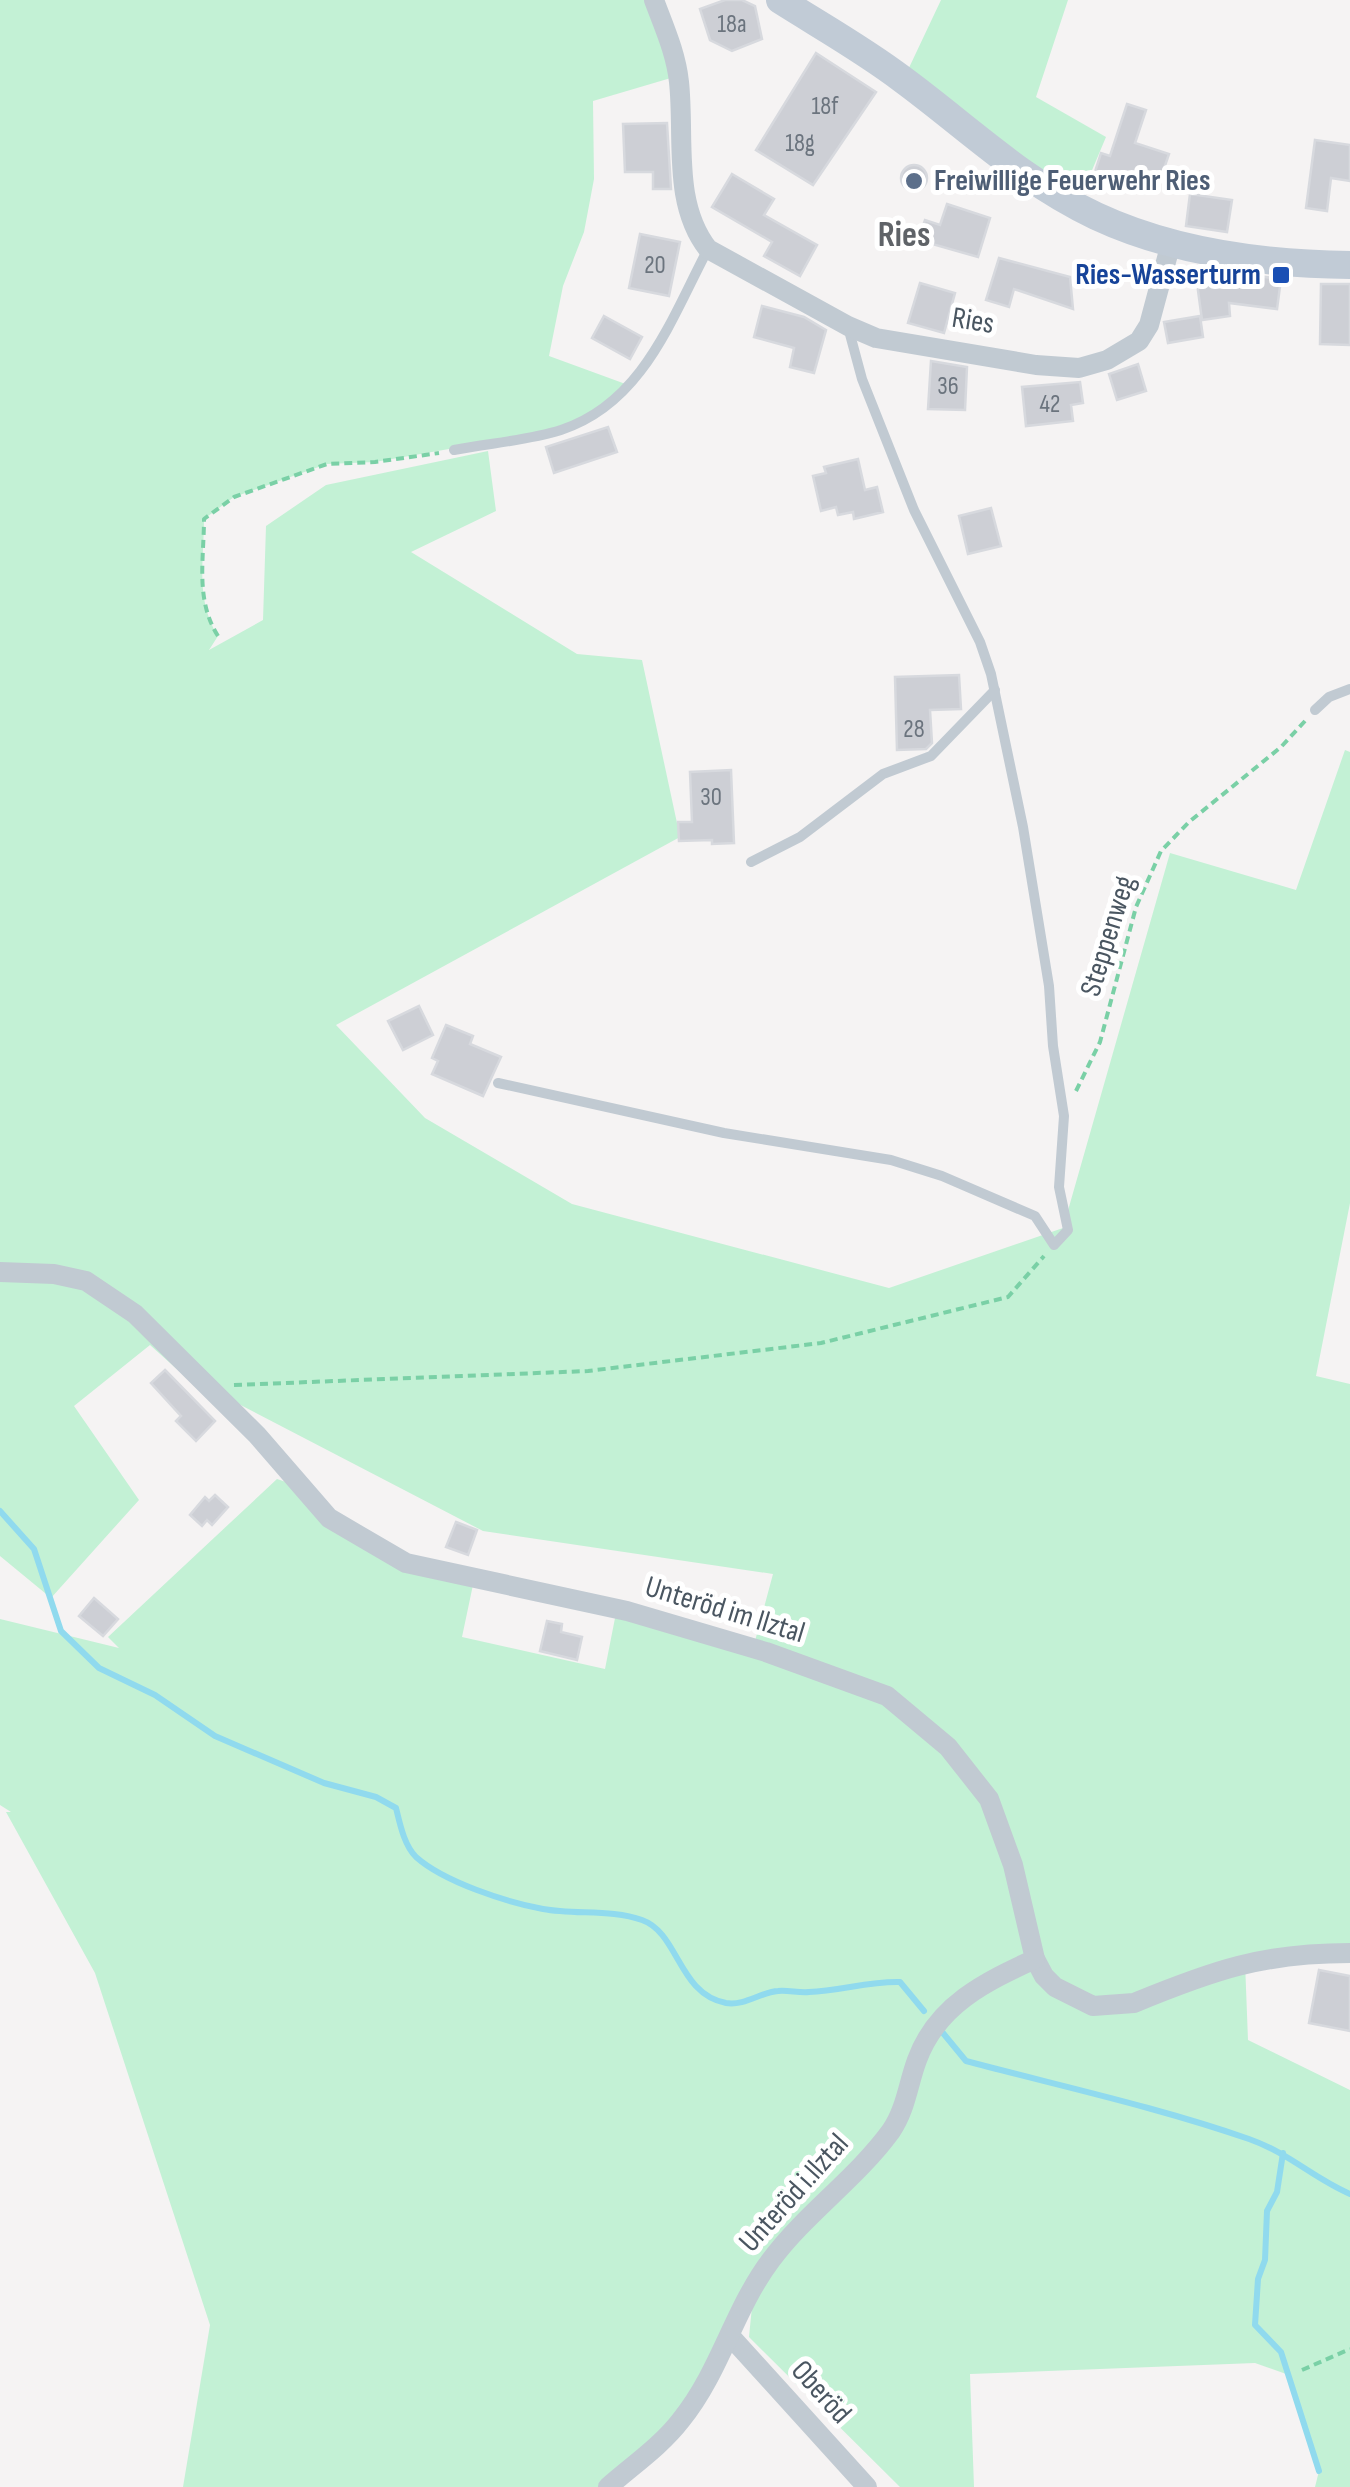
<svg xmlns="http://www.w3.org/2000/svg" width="1350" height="2487" font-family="'Sofia Sans Condensed',sans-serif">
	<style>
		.green { fill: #c3f1d5 }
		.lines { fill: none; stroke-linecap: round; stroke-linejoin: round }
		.stream { stroke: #90daee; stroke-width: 6 }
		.building { fill: #cdcfd5; stroke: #d7d9de; stroke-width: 2.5 }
		.path { stroke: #7ad0a6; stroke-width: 4; stroke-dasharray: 8 5; stroke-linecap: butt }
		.lane { stroke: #c1cad2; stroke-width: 10 }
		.street { stroke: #c1cad2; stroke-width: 20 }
		.secondary { stroke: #c1cbd6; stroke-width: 28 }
		.service-dot { fill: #5c6f8a; stroke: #fff; stroke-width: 4 }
		.transit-dot { fill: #1a4fb4; stroke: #fff; stroke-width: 4 }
		.labels { text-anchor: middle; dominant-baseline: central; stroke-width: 10; stroke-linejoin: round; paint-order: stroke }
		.number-label { font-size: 25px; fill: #6b747e }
		.service-label { font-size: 30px; font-weight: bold; fill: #4e5e75; stroke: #fff; text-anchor: start }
		.transit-label { font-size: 30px; font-weight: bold; fill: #164399; stroke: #fff; text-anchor: end }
		.street-label { font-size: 30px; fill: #4a5661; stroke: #fff }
		.quarter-label { font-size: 35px; font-weight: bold; fill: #5f6368; stroke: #fff }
	</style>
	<rect width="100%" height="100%" fill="#f5f3f3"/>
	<g class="green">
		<path d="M0 0H654L681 75 593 101 594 179 584 232 563 286 549 356 631 386 563 429 375 462 327 464 234 497 204 519C204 560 195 600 218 636L209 650 263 620 266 526 326 485 488 451 496 511 411 552 577 654 642 660 680 837 336 1025 425 1118 572 1204 889 1288 1063 1228 1170 853 1296 890 1345 750 1350 752V1203L1316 1376 1350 1384V1946L1245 1962 1248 2040 1350 2090V2487H1315L1319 2471 1289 2375 1255 2363 970 2374 974 2487H900L749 2337 754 2286 683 2419 608 2487H183L210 2325 95 1973 6 1812H11L0 1805V1619L119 1648 108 1637 277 1479 298 1486 371 1545 474 1580 462 1637 605 1669 616 1613 755 1641 773 1574 483 1531 206 1387 199 1389 150 1345 74 1406 139 1500 51 1598 0 1556Z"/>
		<path d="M941 0H1068L1036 97 1106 137 1082 194 1071 193 907 72Z"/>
	</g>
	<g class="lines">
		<g class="stream">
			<path d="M0 1511 34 1549 61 1631 99 1668 155 1695 215 1736 324 1783 376 1797 396 1808C400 1824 404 1845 416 1857 444 1882 506 1902 543 1909 575 1915 612 1909 642 1920 679 1933 678 1994 726 2003 745 2006 761 1992 778 1991 788 1990 799 1993 809 1992 840 1991 869 1981 900 1982L924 2011"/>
			<path d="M943 2033 966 2061C1060 2086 1157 2107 1249 2139 1289 2153 1313 2178 1350 2194"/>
			<path d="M1283 2153 1277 2192 1267 2211 1265 2260 1258 2279 1255 2325 1281 2352 1319 2471"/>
		</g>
	</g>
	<g class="building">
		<path d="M725 0H742L755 6 762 39 732 51 710 40 700 9Z"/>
		<path d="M816 53 876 92 813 185 756 150Z"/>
		<path d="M1127 104 1146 110 1135 143 1169 154 1158 186 1132 178 1129 187 1094 175 1101 153 1110 156Z"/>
		<path d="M667 123 671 189H653V172H625L623 124Z"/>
		<path d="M1315 140 1350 145V181L1331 178 1327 211 1306 208Z"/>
		<circle cx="914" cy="178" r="13"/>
		<path d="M732 174 774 199 764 215 817 245 800 276 764 256 772 242 712 207Z"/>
		<path d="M1190 194 1232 200 1227 232 1186 226Z"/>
		<path d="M947 204 990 218 978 257 918 240 925 220 940 225Z"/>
		<path d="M640 234 680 242 669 296 629 288Z"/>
		<path d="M999 258 1070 277 1073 309 1014 289 1009 307 986 300Z"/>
		<path d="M1233 273 1281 279 1277 309 1229 303 1230 316 1202 320 1197 283 1233 278Z"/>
		<path d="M920 283 955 293 944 333 908 323Z"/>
		<path d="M1321 284H1350V345L1320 344Z"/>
		<path d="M762 306 804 317 826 330 814 373 790 367 794 348 754 337Z"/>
		<path d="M604 316 642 337 630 359 592 338Z"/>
		<path d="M1200 316 1203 337 1168 343 1164 322Z"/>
		<path d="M931 361 967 367 965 410 928 409Z"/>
		<path d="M1138 364 1146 391 1117 400 1109 374Z"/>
		<path d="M1080 382 1083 403 1071 405 1073 421 1026 426 1022 387Z"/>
		<path d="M608 427 617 452 554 473 546 447Z"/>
		<path d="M858 459 865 490 877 487 883 512 854 519 853 512 838 515 836 507 821 511 813 476 826 473 824 467Z"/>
		<path d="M991 508 1001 546 968 554 959 516Z"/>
		<path d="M959 675 961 709 930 710 932 743 926 749 897 750 895 677Z"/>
		<path d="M731 770 734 843 712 844V840L679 841 678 822H692L690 772Z"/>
		<path d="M419 1006 433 1035 403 1050 388 1021Z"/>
		<path d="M446 1025 473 1036 470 1044 501 1057 483 1096 432 1074 438 1061 432 1058Z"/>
		<path d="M165 1370 215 1421 196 1441 176 1421 181 1416 151 1383Z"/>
		<path d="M215 1495 228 1507 212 1525 207 1520 202 1526 190 1515 205 1497 209 1501Z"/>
		<path d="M456 1522 477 1530 468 1555 446 1547Z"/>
		<path d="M94 1598 118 1619 103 1636 79 1616Z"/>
		<path d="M547 1621 562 1624 561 1632 582 1637 577 1660 540 1651Z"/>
		<path d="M1319 1970 1350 1976V2031L1309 2023Z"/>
	</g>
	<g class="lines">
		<g class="path">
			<path d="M218 636C195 600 204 559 204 519L234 497 327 464 375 462 439 453"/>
			<path d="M1076 1091 1100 1042 1136 907 1161 851 1189 822 1281 747 1305 721"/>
			<path d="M234 1385 588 1371 821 1343 1008 1297 1044 1256"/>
			<path d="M1302 2370 1350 2349"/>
		</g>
		<g class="lane">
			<path d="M454 450C489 443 526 441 561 430 643 403 671 319 708 249"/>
			<path d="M1315 710 1329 697 1350 689"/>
			<path d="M751 862 800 837 883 774 931 756 995 690"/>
			<path d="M498 1083 724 1133 891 1160 942 1176 1035 1216 1054 1245 1068 1230 1059 1187 1064 1116 1053 1046 1049 986 1023 827 991 674 980 642 914 510 862 379 848 327"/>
		</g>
		<g class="street">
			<path d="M654 0C664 27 676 53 679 82 685 138 672 203 708 249L848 326 876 338 1036 365 1079 368 1107 360 1139 341 1149 325 1171 243"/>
			<path d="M0 1272 54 1274 86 1281 135 1314 257 1435 329 1518 406 1563 627 1611 766 1652 887 1696 948 1747 989 1799 1013 1865 1035 1959 1044 1976 1055 1987 1093 2006 1134 2003C1214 1970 1263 1953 1350 1953"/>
			<path d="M731 2337 867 2487"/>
			<path d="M608 2487C633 2465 661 2446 681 2420 720 2372 734 2309 771 2260 806 2213 856 2179 891 2131 906 2109 908 2084 917 2060 937 2005 985 1982 1035 1959"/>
		</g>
		<path class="secondary" d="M780 0C821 26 864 50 902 79 966 126 1023 182 1096 216 1173 252 1265 264 1350 265"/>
	</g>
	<circle class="service-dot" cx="914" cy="181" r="10"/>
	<rect class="transit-dot" x="1271" y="265" width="20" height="20" rx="5"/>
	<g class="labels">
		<g class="number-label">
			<text x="732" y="24">18a</text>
			<text x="825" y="106">18f</text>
			<text x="800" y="143">18g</text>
			<text x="655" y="265">20</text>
			<text x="948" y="386">36</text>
			<text x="1050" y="404">42</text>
			<text x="914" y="729">28</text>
			<text x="711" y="797">30</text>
		</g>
		<g class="service-label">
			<text x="934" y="181">Freiwillige Feuerwehr Ries</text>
		</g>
		<g class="transit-label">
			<text x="1261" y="275">Ries-Wasserturm</text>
		</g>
		<g class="street-label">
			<text transform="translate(973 321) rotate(9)">Ries</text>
			<text transform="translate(1108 936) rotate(-73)">Steppenweg</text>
			<text transform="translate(725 1610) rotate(17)">Unteröd im Ilztal</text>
			<text transform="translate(794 2193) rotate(-48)">Unteröd i.Ilztal</text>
			<text transform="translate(821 2392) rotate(48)">Oberöd</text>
		</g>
		<g class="quarter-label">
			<text x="904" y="235">Ries</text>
		</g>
	</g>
</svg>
